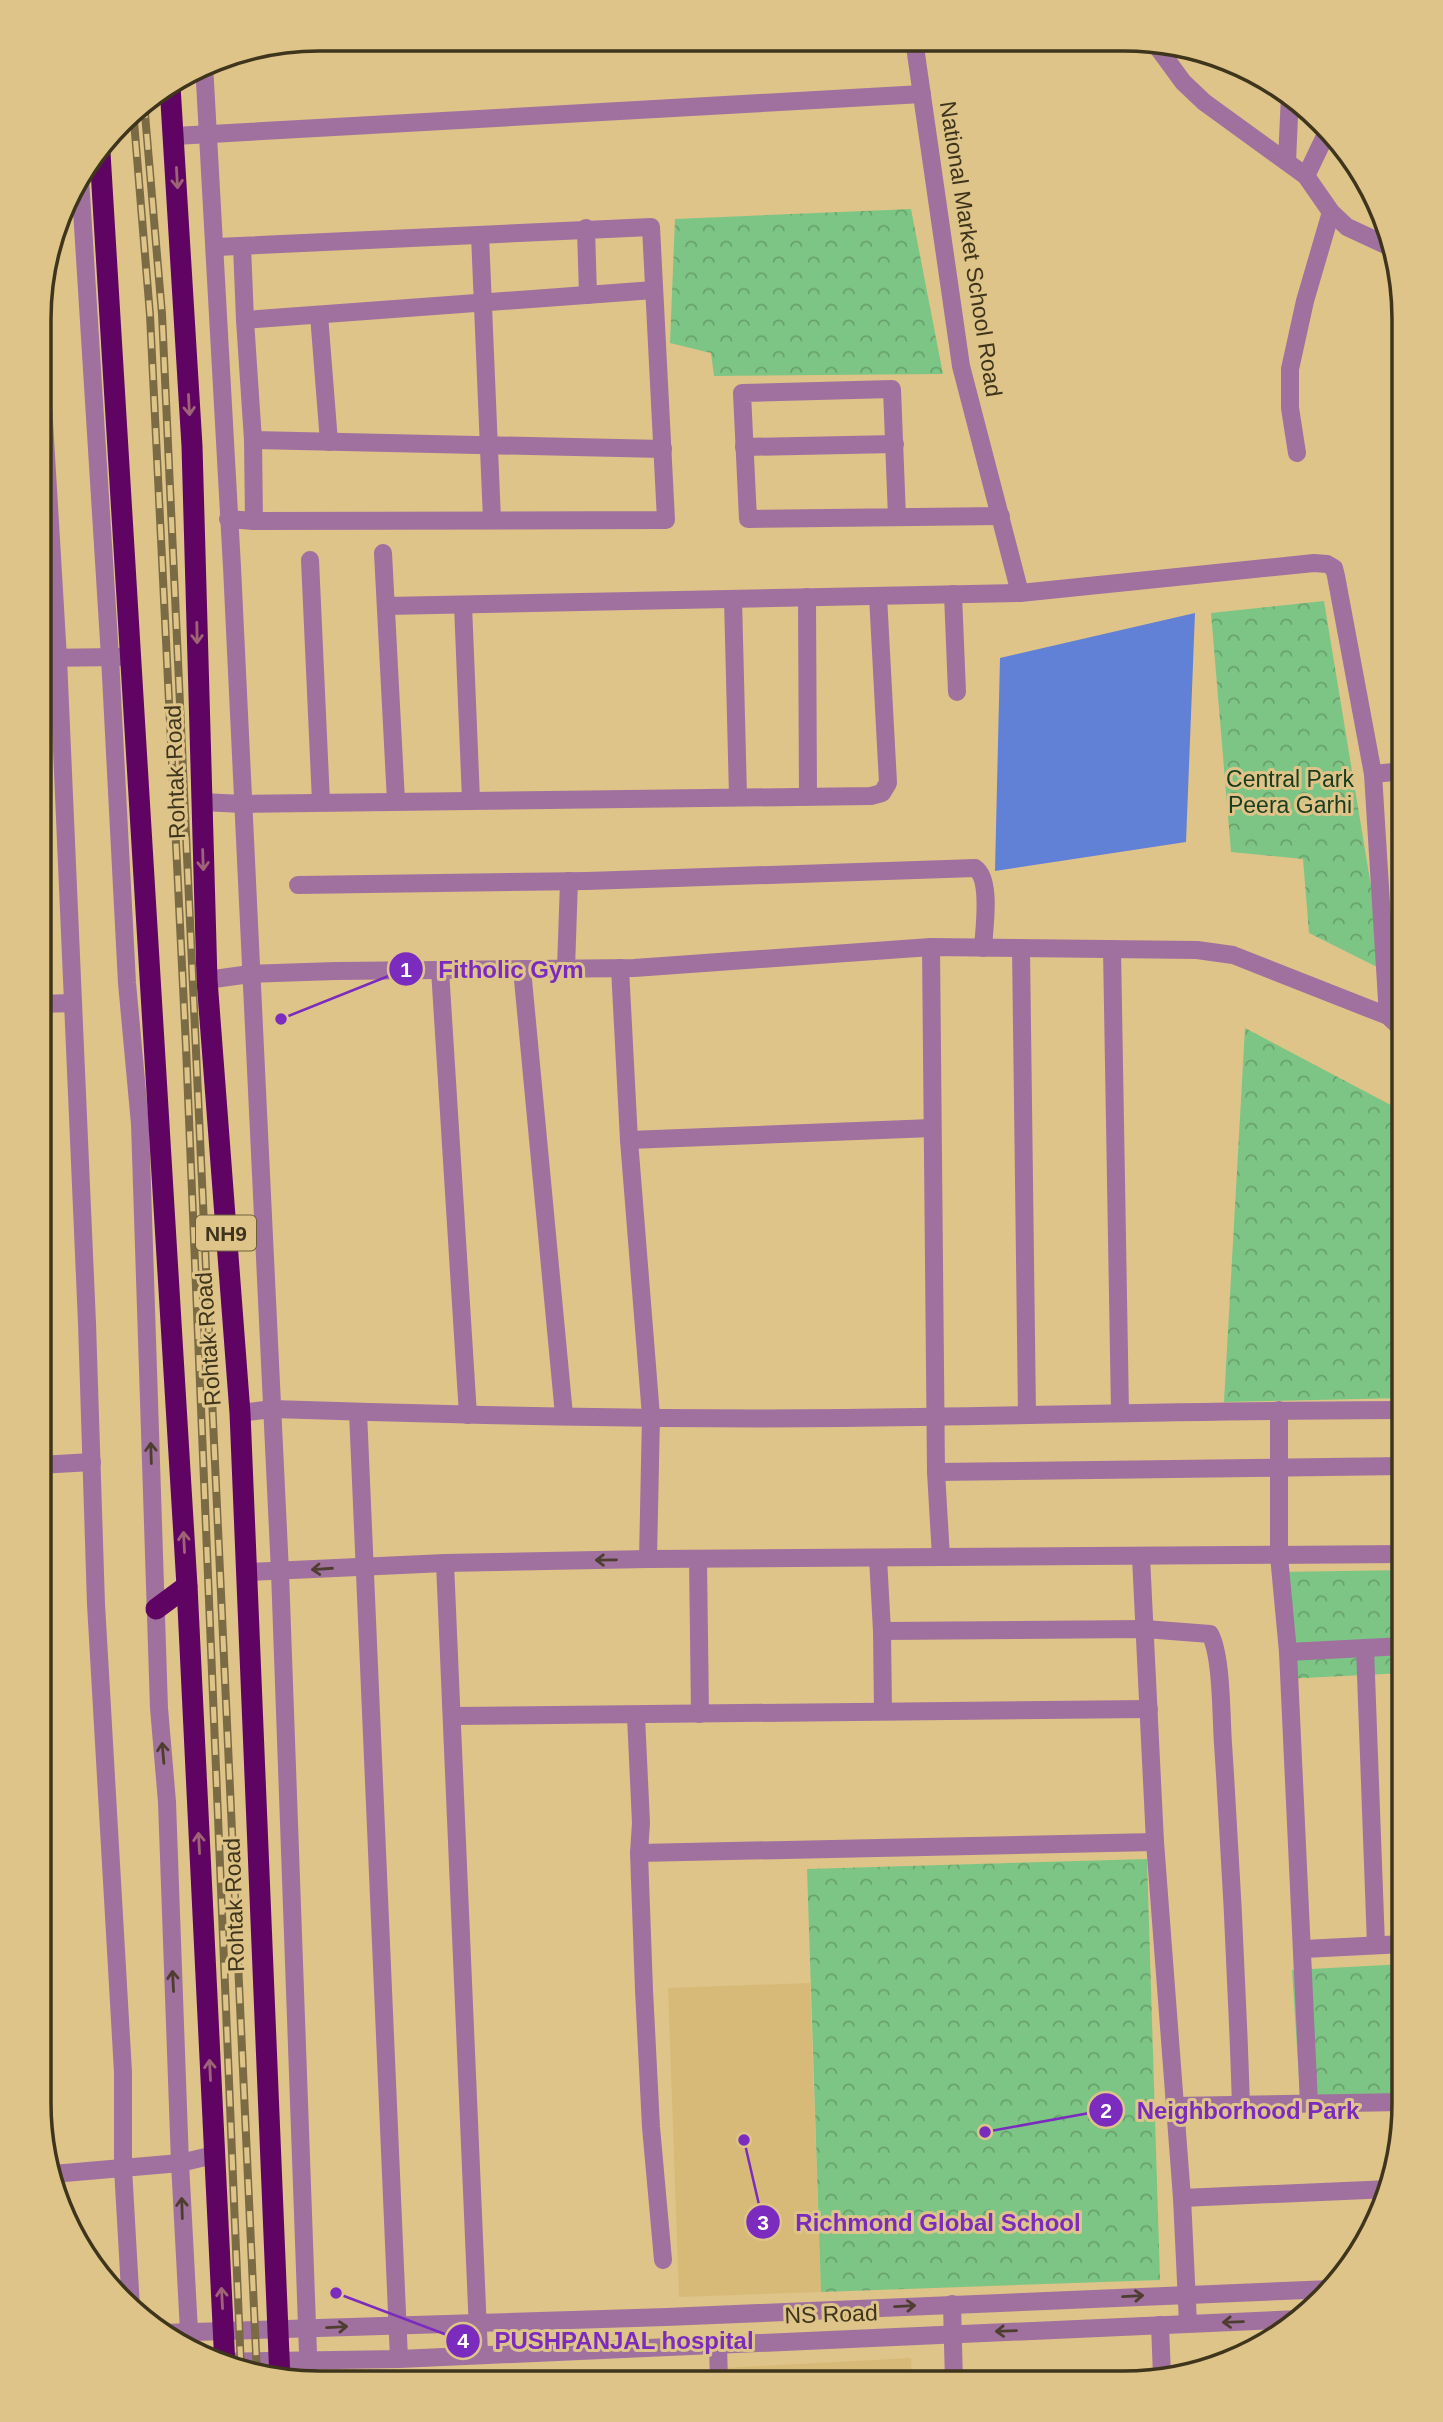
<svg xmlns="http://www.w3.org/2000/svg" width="1443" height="2422" font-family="Arial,sans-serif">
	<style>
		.built { fill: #d7ba77 }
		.park { fill: url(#park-crowns) }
		.water { fill: #6181d7 }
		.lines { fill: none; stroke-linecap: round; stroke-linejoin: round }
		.minor { stroke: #a0719f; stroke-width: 18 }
		.highway { stroke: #5f0462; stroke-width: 21 }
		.rail-casing { stroke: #7b6b45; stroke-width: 8 }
		.rail { stroke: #dec489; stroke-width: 5; stroke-dasharray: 16; stroke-linecap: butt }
		.oneway { stroke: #9e6476 }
		.oneway2 { stroke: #4e3e30 }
		.labels { text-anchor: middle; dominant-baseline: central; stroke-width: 6; stroke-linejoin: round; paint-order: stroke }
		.shield { fill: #dec489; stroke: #6f603d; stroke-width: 2 }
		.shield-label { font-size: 21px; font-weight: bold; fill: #3f351c }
		.street-label { font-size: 23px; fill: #3f351c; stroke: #dec489 }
		.park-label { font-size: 23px; fill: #193c1e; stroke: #dec489 }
		.rim { fill: none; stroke: #3f351c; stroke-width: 3.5 }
		.leader { fill: none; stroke: #7b2cbf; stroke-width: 2.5 }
		.callout-dot { fill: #7b2cbf; stroke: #dec489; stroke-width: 2.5 }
		.mark-label { font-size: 21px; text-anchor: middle; font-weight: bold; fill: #fff }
		.callout-label { font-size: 24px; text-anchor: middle; font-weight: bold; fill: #7b2cbf; stroke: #dec489; stroke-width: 6; stroke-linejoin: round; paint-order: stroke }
	</style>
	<defs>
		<pattern id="park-crowns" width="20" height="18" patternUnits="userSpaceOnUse" patternTransform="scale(1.75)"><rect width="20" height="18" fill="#7dc585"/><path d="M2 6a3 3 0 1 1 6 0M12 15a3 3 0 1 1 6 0" fill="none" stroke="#68a16c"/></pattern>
	</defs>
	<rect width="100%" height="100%" fill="#dec489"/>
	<g class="built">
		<path d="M810 1983 821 2292 679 2297 668 1988Z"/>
		<path d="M911 2358 912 2383 724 2382 723 2368Z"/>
	</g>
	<g class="park">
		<path d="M911 209 943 374 714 376 711 353 670 343 675 219Z"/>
		<path d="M1324 601 1385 971 1309 933 1303 859 1231 852 1211 613Z"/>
		<path d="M1245 1028 1404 1112V1398L1224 1402Z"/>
		<path d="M1404 1570V1673L1283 1679 1280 1572Z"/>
		<path d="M1147 1859 1160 2280 821 2292 807 1869Z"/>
		<path d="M1404 1964V2108L1301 2110 1292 1970Z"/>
	</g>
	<path class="water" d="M1195 613 1186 842 995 871 1000 658Z"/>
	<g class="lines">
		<g class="minor">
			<path d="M914 40 961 366 1020 593"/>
			<path d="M1153 41 1183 82 1204 102 1306 176 1331 212 1347 227 1390 247"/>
			<path d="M204 64 232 567 280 1572 309 2381"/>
			<path d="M175 136 922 94"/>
			<path d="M1287 162 1290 94"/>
			<path d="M1306 176 1328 130"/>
			<path d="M80 178 110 657 127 983 140 1124 159 1708 167 1802 180 2163 190 2350"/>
			<path d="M586 228 588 295"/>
			<path d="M480 235 492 520"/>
			<path d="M242 246 245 320"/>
			<path d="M216 247 651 227 666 520 254 521 228 519"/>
			<path d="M319 315 329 442"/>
			<path d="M41 371 58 658 87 1323 96 1604 123 2072V2168L131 2308"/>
			<path d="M253 440 663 449"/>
			<path d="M744 447 895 444"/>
			<path d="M1297 453 1290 408V369L1305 301 1331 212"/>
			<path d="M897 517 892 389 742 393 748 519 1001 516"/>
			<path d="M254 521 253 440 245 320 654 290"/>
			<path d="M383 553 396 801"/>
			<path d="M310 560 321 802"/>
			<path d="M953 594 957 692"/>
			<path d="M807 597 808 795"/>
			<path d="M733 599 738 796"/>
			<path d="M463 605 471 800"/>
			<path d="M386 606 1020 593 1314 563 1327 564 1334 568 1336 576 1373 774 1388 1016 1404 1031"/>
			<path d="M40 658 121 657"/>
			<path d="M1373 774 1404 771"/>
			<path d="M202 802 243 804 871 796 882 793 888 783 878 596"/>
			<path d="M298 885 587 881 975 868C992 879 984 929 983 948"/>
			<path d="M931 947 936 1472 941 1557"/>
			<path d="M1021 948 1027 1414"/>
			<path d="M1112 949 1120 1412"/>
			<path d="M620 968 629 1140 651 1416 648 1559"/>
			<path d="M522 969 564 1415"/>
			<path d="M566 969 569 881"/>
			<path d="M440 970 468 1415"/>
			<path d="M207 980 250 974 335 971 634 968 931 947 1197 950 1233 955 1388 1016"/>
			<path d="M40 1004 73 1003"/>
			<path d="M629 1140 932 1128"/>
			<path d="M1279 1410V1556L1288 1652 1309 2103"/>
			<path d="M358 1412 399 2359"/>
			<path d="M240 1413 272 1409C463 1415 655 1420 846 1418 1032 1416 1218 1410 1404 1410"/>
			<path d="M39 1465 92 1462"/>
			<path d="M936 1472 1404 1466"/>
			<path d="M1141 1557 1155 1842 1182 2198 1188 2323"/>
			<path d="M878 1558 882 1631 1145 1629 1210 1634C1222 1656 1221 1717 1223 1744 1231 1864 1237 1984 1241 2105"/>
			<path d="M698 1559 700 1714"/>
			<path d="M445 1563 479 2354"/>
			<path d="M247 1572 445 1563 648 1559 1404 1554"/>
			<path d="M882 1631 883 1711"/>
			<path d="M1365 1648 1376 1945"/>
			<path d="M1288 1652 1404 1646"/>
			<path d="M453 1716 1149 1709"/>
			<path d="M636 1716 641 1823 639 1853 644 1990 651 2127 663 2260"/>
			<path d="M639 1853 1155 1842"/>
			<path d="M1304 1949 1404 1944"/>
			<path d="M1176 2106 1404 2102"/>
			<path d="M53 2174 180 2163 214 2155"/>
			<path d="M1182 2198 1390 2189"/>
			<path d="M952 2304 954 2383"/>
			<path d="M1160 2325 1162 2376"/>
			<path d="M162 2333 666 2317 1331 2289"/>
			<path d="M718 2344 719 2382"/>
			<path d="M212 2362 399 2359 1301 2319"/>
		</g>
		<g class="highway">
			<path d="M170 86 192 446 207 980 240 1413 280 2380"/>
			<path d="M100 153 187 1586 225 2366"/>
			<path d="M156 1609 187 1586"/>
		</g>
		<g class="rail-casing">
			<g id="rail">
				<path d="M144 102 162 314 257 2374"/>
				<path d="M133 109 150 315 186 1047 241 2370"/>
			</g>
		</g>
		<use href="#rail" class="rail"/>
	</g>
	<defs><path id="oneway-shaft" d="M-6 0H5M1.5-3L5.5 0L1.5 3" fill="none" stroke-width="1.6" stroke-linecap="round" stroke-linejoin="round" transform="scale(1.75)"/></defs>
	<g class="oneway">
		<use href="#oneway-shaft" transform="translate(177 178) rotate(87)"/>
		<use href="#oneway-shaft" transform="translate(189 405) rotate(87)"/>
		<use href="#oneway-shaft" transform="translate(197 633) rotate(89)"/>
		<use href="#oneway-shaft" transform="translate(203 860) rotate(88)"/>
		<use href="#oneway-shaft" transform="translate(184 1542) rotate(-93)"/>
		<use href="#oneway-shaft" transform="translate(199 1843) rotate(-93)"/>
		<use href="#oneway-shaft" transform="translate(210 2070) rotate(-93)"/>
		<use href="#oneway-shaft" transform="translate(222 2298) rotate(-93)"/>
	</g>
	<g class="oneway2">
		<use href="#oneway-shaft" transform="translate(151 1453) rotate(-92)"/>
		<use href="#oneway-shaft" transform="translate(606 1560) rotate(179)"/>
		<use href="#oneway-shaft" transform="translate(322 1569) rotate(176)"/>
		<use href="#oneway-shaft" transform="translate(163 1753) rotate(-95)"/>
		<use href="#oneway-shaft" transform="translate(173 1981) rotate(-93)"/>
		<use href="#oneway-shaft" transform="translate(182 2208) rotate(-92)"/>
		<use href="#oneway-shaft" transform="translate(1133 2296) rotate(-3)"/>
		<use href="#oneway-shaft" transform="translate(905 2306) rotate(-3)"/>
		<use href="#oneway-shaft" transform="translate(1233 2322) rotate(178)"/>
		<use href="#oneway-shaft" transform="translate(337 2327) rotate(-3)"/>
		<use href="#oneway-shaft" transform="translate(1006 2331) rotate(178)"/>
	</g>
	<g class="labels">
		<rect class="shield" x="196" y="1215.5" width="60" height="35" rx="5"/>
		<g class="shield-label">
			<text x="226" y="1233">NH9</text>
		</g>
		<g class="street-label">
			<text transform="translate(971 249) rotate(81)">National Market School Road</text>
			<text transform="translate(175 772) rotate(-92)">Rohtak Road</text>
			<text transform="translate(208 1339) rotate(-94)">Rohtak Road</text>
			<text transform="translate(234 1905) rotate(-92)">Rohtak Road</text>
			<text transform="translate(831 2314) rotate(-2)">NS Road</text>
		</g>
		<g class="park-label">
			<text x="1290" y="779">Central Park<tspan x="1290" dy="26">Peera Garhi</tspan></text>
		</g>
	</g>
	<path d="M0 0H1443V2422H0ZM319 51H1124A268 268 0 0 1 1392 319V2103A268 268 0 0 1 1124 2371H319A268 268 0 0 1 51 2103V319A268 268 0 0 1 319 51Z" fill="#dec489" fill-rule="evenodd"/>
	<path class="rim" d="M319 51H1124A268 268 0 0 1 1392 319V2103A268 268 0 0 1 1124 2371H319A268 268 0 0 1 51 2103V319A268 268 0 0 1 319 51Z"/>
	<path class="leader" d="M281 1019L406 969M985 2132L1106 2110M744 2140L763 2222M336 2293L463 2341"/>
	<g class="callout-dot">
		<circle cx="281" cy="1019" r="7"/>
		<circle cx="985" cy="2132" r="7"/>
		<circle cx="744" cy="2140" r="7"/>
		<circle cx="336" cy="2293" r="7"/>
		<circle cx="406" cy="969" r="18"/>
		<circle cx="1106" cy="2110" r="18"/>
		<circle cx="763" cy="2222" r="18"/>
		<circle cx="463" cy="2341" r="18"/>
	</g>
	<g class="mark-label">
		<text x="406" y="977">1</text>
		<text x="1106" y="2118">2</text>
		<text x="763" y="2230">3</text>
		<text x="463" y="2348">4</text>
	</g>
	<g class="callout-label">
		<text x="511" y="978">Fitholic Gym</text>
		<text x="1248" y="2119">Neighborhood Park</text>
		<text x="938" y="2231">Richmond Global School</text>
		<text x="624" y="2349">PUSHPANJAL hospital</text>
	</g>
</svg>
